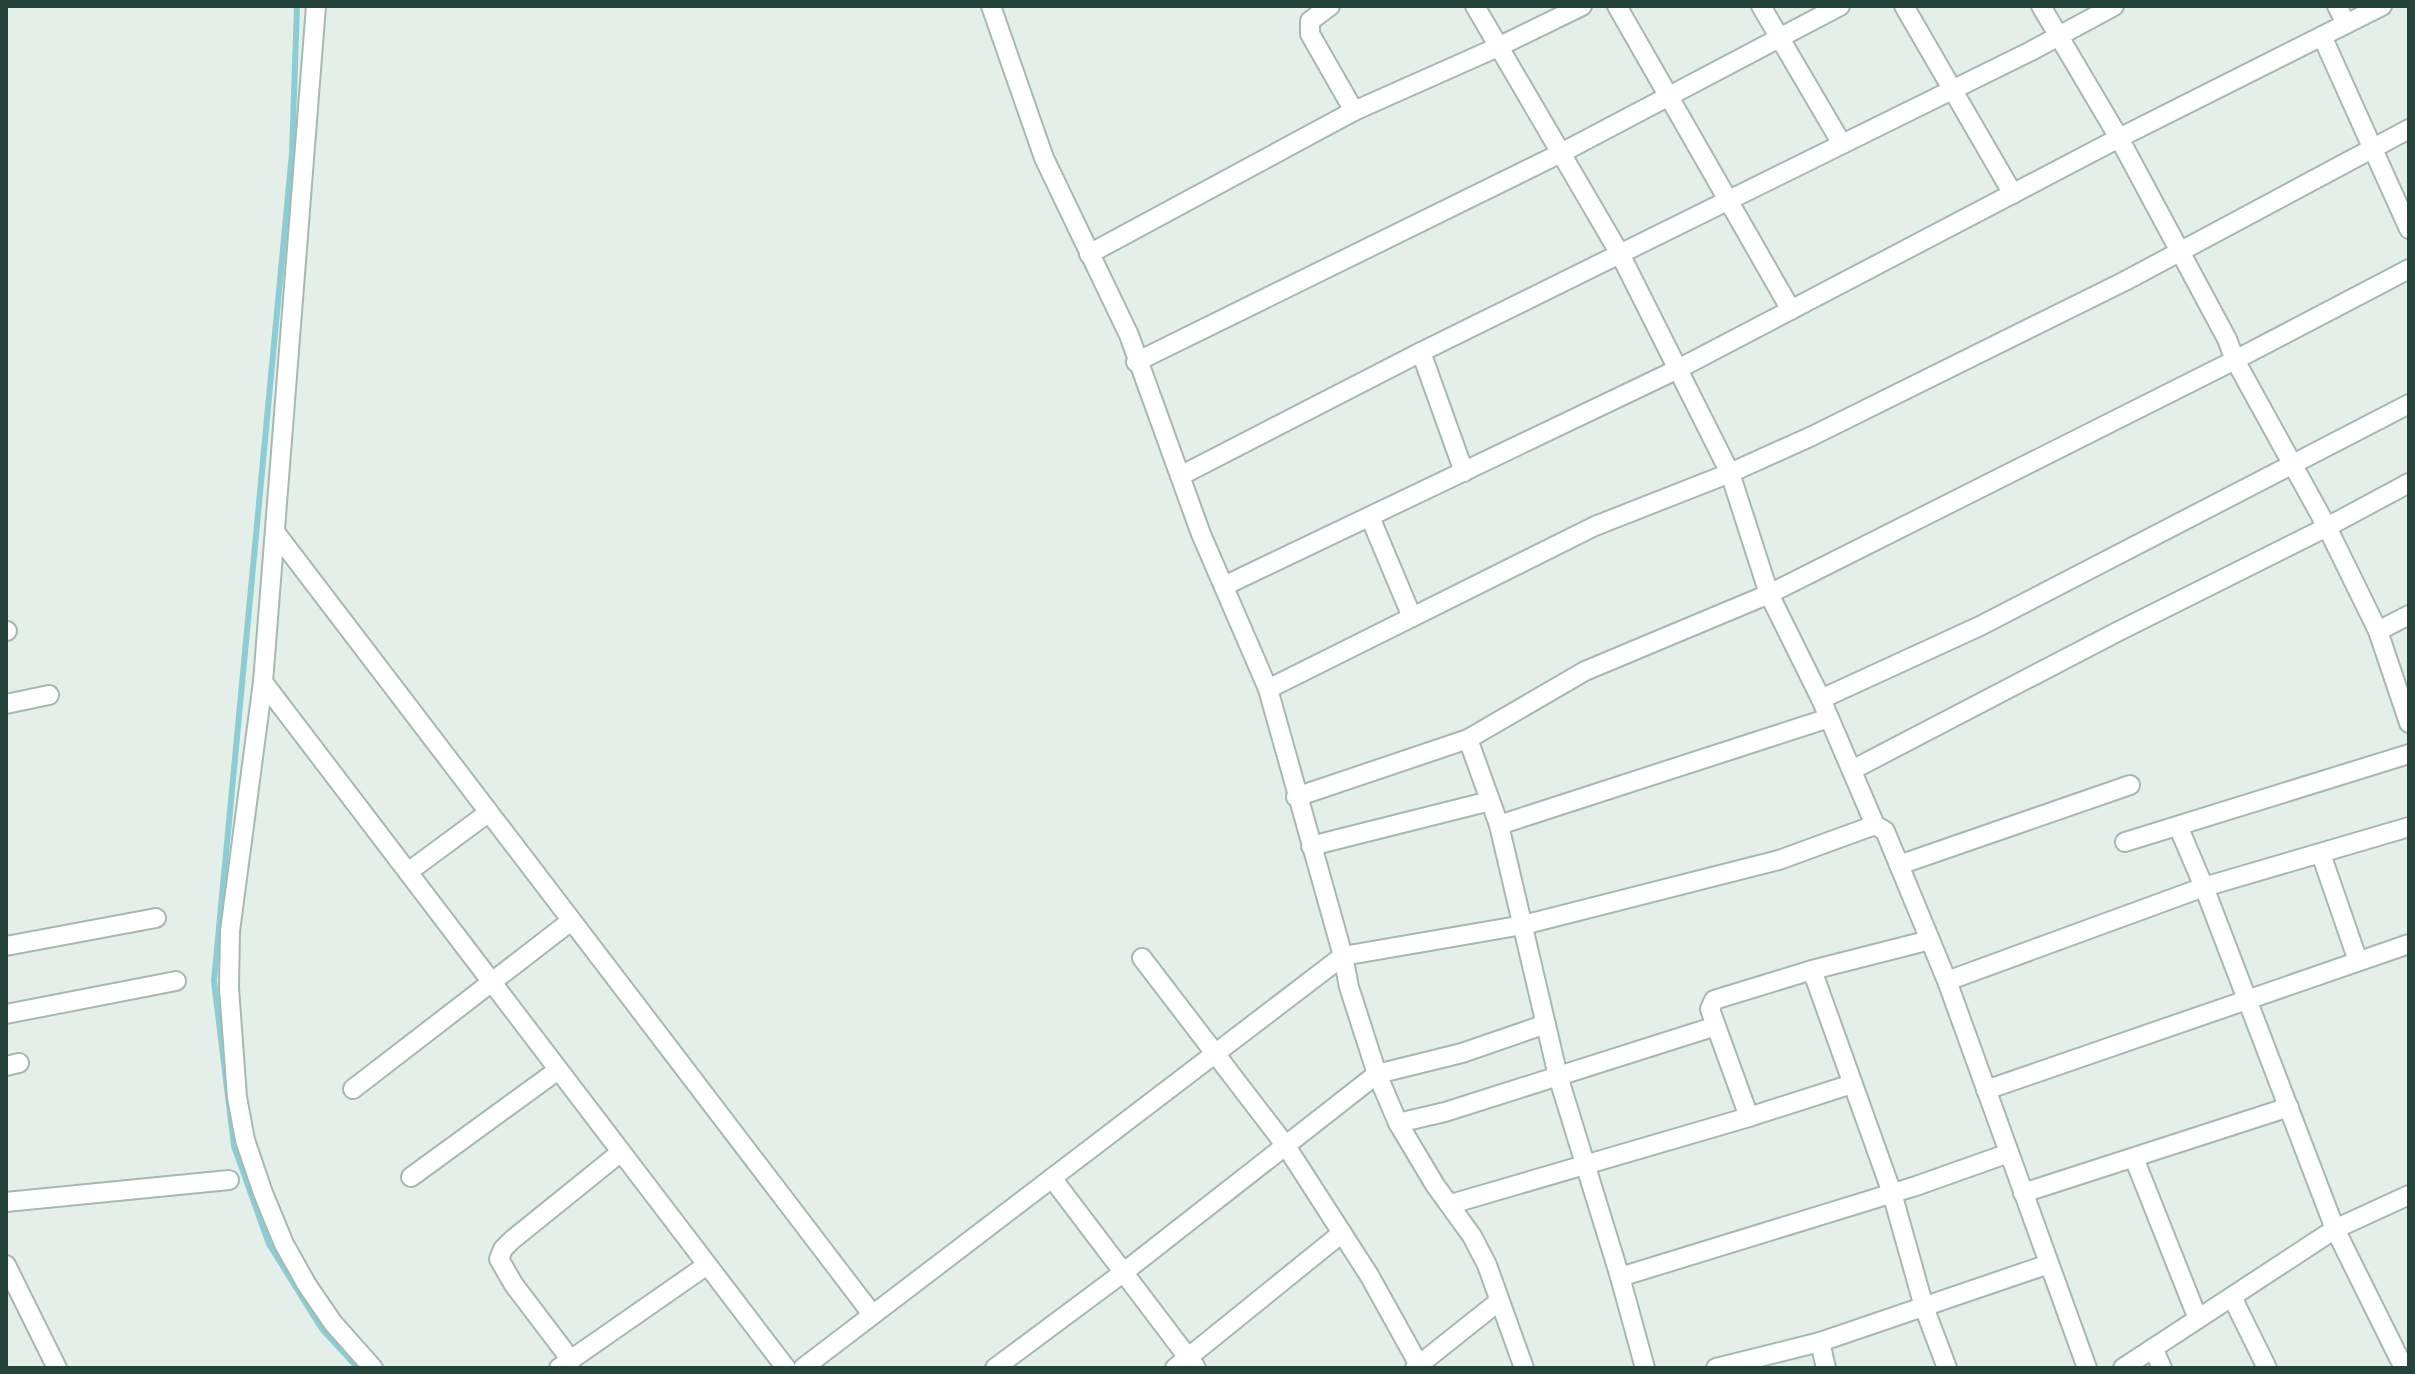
<svg xmlns="http://www.w3.org/2000/svg" width="2415" height="1374" font-family="'DejaVu Sans',sans-serif">
	<style>
		.lines { fill: none; stroke-linecap: round; stroke-linejoin: round }
		.stream { stroke: #8bccd5; stroke-width: 6 }
		.street-casing { stroke: #a7b8b1; stroke-width: 22 }
		.street { stroke: #fff; stroke-width: 18 }
	</style>
	<rect width="100%" height="100%" fill="#e5efea"/>
	<g class="lines">
		<path class="stream" d="M297 6 292 153 214 981 234 1146 269 1244 322 1329 358 1368"/>
		<g class="street-casing">
			<g id="street">
				<path d="M316 6 263 682 230 931 229 988 237 1097 245 1140 263 1193 284 1244 307 1285 333 1323 373 1368"/>
				<path d="M991 6 1044 158 1129 335 1201 534 1268 689 1343 956 1349 987 1377 1074 1398 1123 1435 1185 1472 1236 1487 1265 1524 1368"/>
				<path d="M1330 6 1310 21V34L1354 111"/>
				<path d="M1617 6 1791 310"/>
				<path d="M1761 6 1842 144"/>
				<path d="M1904 6 2013 194"/>
				<path d="M2337 6 2346 24"/>
				<path d="M2382 6 2119 138 2227 339 2235 360 2327 527 2378 631 2409 723"/>
				<path d="M2322 36 2409 229"/>
				<path d="M1089 254 1354 111 1498 47 1582 6"/>
				<path d="M1421 352 1464 472"/>
				<path d="M1136 362 1561 153 1840 6"/>
				<path d="M1180 476 1421 352 2031 51 2114 6"/>
				<path d="M1370 517 1412 617"/>
				<path d="M275 532 872 1314"/>
				<path d="M1224 586 1678 369 2119 138 2041 6"/>
				<path d="M6 631H7"/>
				<path d="M2378 631 2409 615"/>
				<path d="M263 682 786 1368"/>
				<path d="M1268 689 1595 526 1730 473 1812 436 2125 281 2409 129"/>
				<path d="M1821 699 1980 626 2409 404"/>
				<path d="M6 704 49 695"/>
				<path d="M1468 739 1499 825 1558 1076 1620 1277 1645 1368"/>
				<path d="M1852 770 2117 632 2327 527 2409 483"/>
				<path d="M1296 797 1468 739 1585 671 1769 594 1730 473 1620 254 1475 6"/>
				<path d="M1499 825 1829 718"/>
				<path d="M2178 826 2204 887 2335 1229 2404 1368"/>
				<path d="M2125 842 2409 754"/>
				<path d="M1311 846 1490 801"/>
				<path d="M2321 854 2358 961"/>
				<path d="M1899 865 2130 785"/>
				<path d="M408 872 488 813"/>
				<path d="M6 946 156 918"/>
				<path d="M1142 958 1286 1146 1369 1275 1419 1365"/>
				<path d="M1812 970 1892 1193 1924 1307 1947 1368"/>
				<path d="M1947 981 2204 887 2409 827"/>
				<path d="M6 1014 176 981"/>
				<path d="M1716 1026 1749 1117"/>
				<path d="M6 1066 19 1063"/>
				<path d="M353 1089 571 921"/>
				<path d="M1986 1090 2409 944"/>
				<path d="M1398 1123 1445 1112 1716 1026 1710 1009 1714 1000 1812 970 1930 940"/>
				<path d="M2134 1158 2198 1319"/>
				<path d="M411 1177 558 1070"/>
				<path d="M1052 1178 1196 1368"/>
				<path d="M2023 1193 2289 1107"/>
				<path d="M6 1202 229 1180"/>
				<path d="M1451 1204 1749 1117 1852 1084"/>
				<path d="M6 1265 57 1368"/>
				<path d="M1620 1277 1916 1186 2009 1153"/>
				<path d="M2232 1297 2267 1368"/>
				<path d="M1820 1342 1826 1368"/>
				<path d="M2153 1348 2162 1368"/>
				<path d="M571 1360 514 1285 499 1259 503 1249 512 1240 621 1152"/>
				<path d="M559 1368 707 1265"/>
				<path d="M803 1368 1343 956 1523 925 1779 860 1875 825"/>
				<path d="M995 1368 1124 1272 1377 1074 1462 1053 1546 1024"/>
				<path d="M1175 1368 1342 1233"/>
				<path d="M1415 1368 1498 1302"/>
				<path d="M1716 1368 1820 1342 2049 1264"/>
				<path d="M2087 1368 1947 981 1885 831 1875 825 1821 699 1769 594 2235 360 2409 269"/>
				<path d="M2123 1368 2335 1229 2409 1195"/>
			</g>
		</g>
		<use href="#street" class="street"/>
	</g>
	<rect width="2415" height="1374" fill="none" stroke="#234239" stroke-width="16"/>
</svg>
